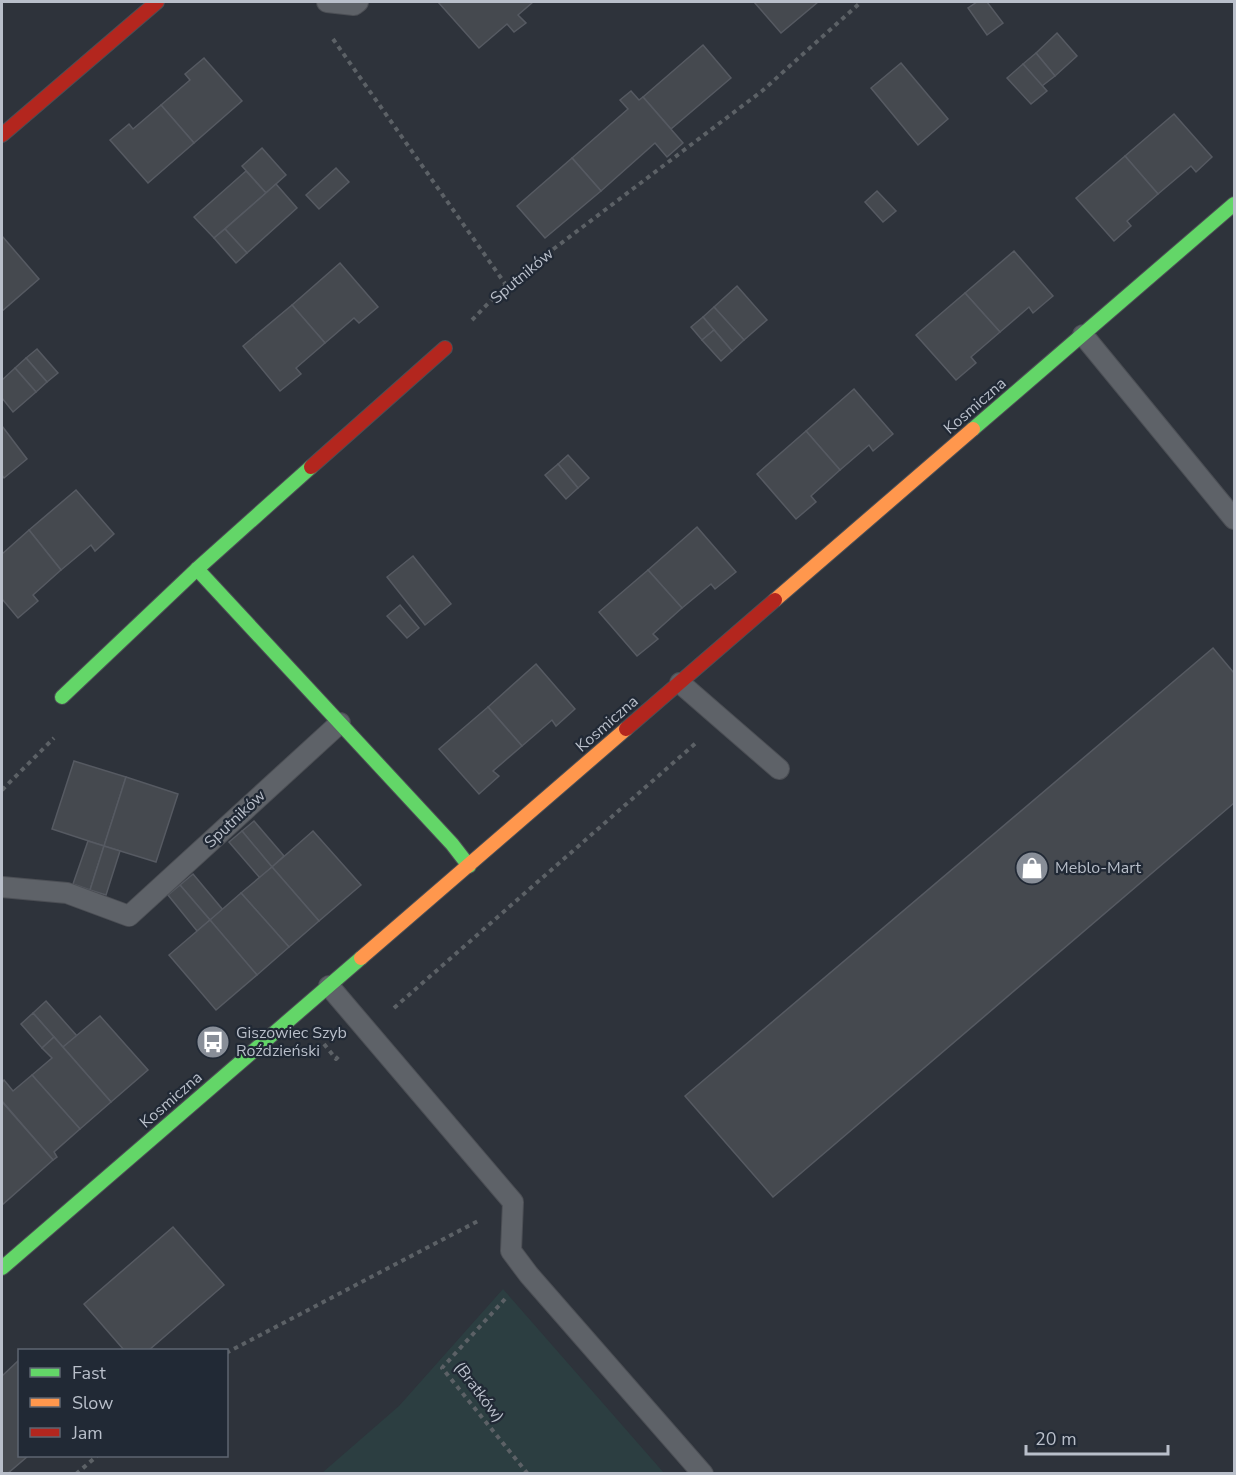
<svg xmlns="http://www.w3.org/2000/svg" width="1236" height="1475" font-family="'Nunito Sans',sans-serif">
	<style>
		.green { fill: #2c3e41 }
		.building { fill: #45494f; stroke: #565a62; stroke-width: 1.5 }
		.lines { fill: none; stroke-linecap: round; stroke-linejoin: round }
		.lane-casing { stroke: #4c4f55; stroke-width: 22 }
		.fast-casing { stroke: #4c4f55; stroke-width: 16 }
		.slow-casing { stroke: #4c4f55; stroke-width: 16 }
		.jam-casing { stroke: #4c4f55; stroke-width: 16 }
		.path { stroke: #5c6166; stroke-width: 4; stroke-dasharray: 4.5 4.5; stroke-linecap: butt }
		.lane { stroke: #5e6268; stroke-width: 20 }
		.fast { stroke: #63d668; stroke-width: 14 }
		.slow { stroke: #ff974d; stroke-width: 14 }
		.jam { stroke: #b3261e; stroke-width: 14 }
		.labels { text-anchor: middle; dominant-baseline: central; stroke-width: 4.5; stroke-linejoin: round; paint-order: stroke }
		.street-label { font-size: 16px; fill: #b9bfca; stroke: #212935 }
		.poi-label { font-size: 16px; fill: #b9bfca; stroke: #212935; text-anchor: start }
	</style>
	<rect width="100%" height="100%" fill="#2e333b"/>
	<path class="green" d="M503 1289 664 1473H322L399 1406Z"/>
	<g class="building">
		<path d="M438 2H533L518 15 526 23 514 32 507 24 479 48Z"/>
		<path d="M754 2H818L781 33Z"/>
		<path d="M977 2H987L1003 23 987 35 968 8Z"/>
		<path d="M1057 33 1077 56 1055 76 1036 53Z"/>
		<path d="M703 45 731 78 671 129 643 97Z"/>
		<path d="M1036 53 1055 76 1042 86 1023 64Z"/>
		<path d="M204 58 242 101 194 143 161 105 190 80 185 74Z"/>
		<path d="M901 63 948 119 918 145 871 88Z"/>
		<path d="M1023 64 1047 91 1031 104 1007 78Z"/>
		<path d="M631 91 639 100 643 97 683 143 667 157 655 143 601 191 572 158 628 109 620 100Z"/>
		<path d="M161 105 194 143 148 183 110 140 129 124 133 129Z"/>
		<path d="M1174 114 1212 157 1196 172 1191 166 1158 194 1125 156Z"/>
		<path d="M262 148 286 175 266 193 242 166Z"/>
		<path d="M1125 156 1158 194 1127 221 1131 226 1114 241 1076 198Z"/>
		<path d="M572 158 601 191 545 238 517 206Z"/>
		<path d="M336 168 349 182 319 209 306 195Z"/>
		<path d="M246 171 266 193 214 238 194 217Z"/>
		<path d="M276 184 297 208 247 253 225 229Z"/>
		<path d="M877 191 896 211 883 222 865 202Z"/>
		<path d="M225 229 247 253 236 263 214 238Z"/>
		<path d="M2 236 39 279 2 311Z"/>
		<path d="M1014 251 1053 296 1033 313 1029 307 1000 332 965 293Z"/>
		<path d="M340 263 378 307 359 323 354 318 325 343 292 305Z"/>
		<path d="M737 286 767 320 744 340 714 307Z"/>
		<path d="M965 293 1000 332 971 357 976 363 956 380 916 335Z"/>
		<path d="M292 305 325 343 296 368 301 374 280 391 243 346Z"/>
		<path d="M714 307 744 340 732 351 703 317Z"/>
		<path d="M703 317 714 330 702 340 691 327Z"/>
		<path d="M714 330 732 351 721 361 702 340Z"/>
		<path d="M37 349 58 373 47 382 26 358Z"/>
		<path d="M26 358 47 382 36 392 15 368Z"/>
		<path d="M15 368 36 392 13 412 2 398V380Z"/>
		<path d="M854 389 893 434 873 451 869 445 840 470 806 431Z"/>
		<path d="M2 426 27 459 4 478 2 475Z"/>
		<path d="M806 431 840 470 811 496 816 502 796 519 757 474Z"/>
		<path d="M568 455 589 478 578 488 558 464Z"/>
		<path d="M558 464 578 488 566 499 545 475Z"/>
		<path d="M76 490 114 534 95 551 91 545 61 570 29 530Z"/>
		<path d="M697 527 736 572 715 589 711 584 682 608 648 570Z"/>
		<path d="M29 530 61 570 33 595 38 601 18 618 2 599V554Z"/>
		<path d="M413 556 451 604 425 625 387 577Z"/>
		<path d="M648 570 682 608 653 634 658 639 637 656 599 612Z"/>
		<path d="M400 605 419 628 407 638 387 616Z"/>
		<path d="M1213 648 1234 673V803L773 1197 685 1096Z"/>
		<path d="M536 664 575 709 556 726 552 720 522 746 488 707Z"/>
		<path d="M488 707 522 746 493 771 499 776 479 794 439 749Z"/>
		<path d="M74 761 126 777 104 846 52 829Z"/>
		<path d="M126 777 178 794 156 862 104 846Z"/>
		<path d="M254 821 284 856 272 867 242 831Z"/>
		<path d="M242 831 272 867 260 878 229 842Z"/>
		<path d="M313 831 361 885 319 921 272 867Z"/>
		<path d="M88 841 104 846 90 890 73 884Z"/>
		<path d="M104 846 120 851 106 895 90 890Z"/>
		<path d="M272 867 319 921 289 947 241 893Z"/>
		<path d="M193 874 223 910 210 920 180 885Z"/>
		<path d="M180 885 210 920 197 931 168 895Z"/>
		<path d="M241 893 289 947 257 975 210 920Z"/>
		<path d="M210 920 257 975 216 1010 169 955Z"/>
		<path d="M46 1001 77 1036 63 1047 33 1013Z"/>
		<path d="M33 1013 54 1037 42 1048 21 1024Z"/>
		<path d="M100 1016 148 1070 111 1102 63 1047Z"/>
		<path d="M54 1037 111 1102 80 1129 32 1075 52 1058 42 1048Z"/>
		<path d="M32 1075 80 1129 54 1152 57 1157 53 1160 2 1101V1083L4 1080 13 1091Z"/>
		<path d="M3 1103 53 1160 2 1205V1104Z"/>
		<path d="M173 1227 224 1285 149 1350H124L84 1304Z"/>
		<path d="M19 1360 20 1456H28L7 1474H2V1376Z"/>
	</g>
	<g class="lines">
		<g class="lane-casing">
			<g id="lane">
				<path d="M327 2 354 5 358 2"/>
				<path d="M1083 335 1234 519"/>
				<path d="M680 683 779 769"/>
				<path d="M2 887 67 893 129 916 340 723"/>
				<path d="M329 986 513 1202 511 1251 529 1275 703 1474"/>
			</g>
		</g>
		<g class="fast-casing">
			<g id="fast">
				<path d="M973 429 1234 204"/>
				<path d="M197 569 452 844 469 866"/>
				<path d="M62 697 197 569 311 467"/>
				<path d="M2 1268 361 958"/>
			</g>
		</g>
		<g class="slow-casing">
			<g id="slow">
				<path d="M775 600 973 429"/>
				<path d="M361 958 626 729"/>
			</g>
		</g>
		<g class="jam-casing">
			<g id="jam">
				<path d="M2 135 157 2"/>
				<path d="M311 467 445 348"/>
				<path d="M626 729 775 600"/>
			</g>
		</g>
		<g class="path">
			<path d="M333 39 506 285"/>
			<path d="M472 320 506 285 762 91 861 2"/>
			<path d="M2 790 54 738"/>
			<path d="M394 1008 697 742"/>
			<path d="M324 1044 336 1059 341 1054"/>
			<path d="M505 1299 442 1368 528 1474"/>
			<path d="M226 1353 478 1221"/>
			<path d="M76 1474 97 1456"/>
		</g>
		<use href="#lane" class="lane"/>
		<use href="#fast" class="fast"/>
		<use href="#slow" class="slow"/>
		<use href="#jam" class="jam"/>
	</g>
	<defs>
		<g id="shop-disc" transform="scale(1.725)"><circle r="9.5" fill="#888e98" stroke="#212935"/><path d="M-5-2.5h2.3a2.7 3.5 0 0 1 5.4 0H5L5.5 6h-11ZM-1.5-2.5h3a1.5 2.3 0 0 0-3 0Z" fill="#fff"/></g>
		<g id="bus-disc" transform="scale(1.725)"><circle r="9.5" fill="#888e98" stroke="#212935"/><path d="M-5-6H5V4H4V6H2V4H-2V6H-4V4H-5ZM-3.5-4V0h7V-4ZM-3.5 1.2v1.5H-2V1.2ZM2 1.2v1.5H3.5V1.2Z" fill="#fff"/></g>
	</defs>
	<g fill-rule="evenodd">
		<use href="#shop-disc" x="1032" y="868"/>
		<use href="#bus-disc" x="213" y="1042"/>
	</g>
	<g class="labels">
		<g class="street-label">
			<text transform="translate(522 276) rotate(-40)">Sputników</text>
			<text transform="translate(975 406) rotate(-41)">Kosmiczna</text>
			<text transform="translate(607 724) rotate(-41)">Kosmiczna</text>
			<text transform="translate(235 819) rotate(-43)">Sputników</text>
			<text transform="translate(171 1100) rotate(-41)">Kosmiczna</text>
			<text transform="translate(479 1392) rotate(53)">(Bratków)</text>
		</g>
		<g class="poi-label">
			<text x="1055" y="868">Meblo-Mart</text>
			<text x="236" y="1033">Giszowiec Szyb<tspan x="236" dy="18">Roździeński</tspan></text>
		</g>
	</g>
	<rect width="1236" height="1475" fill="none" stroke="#b9bfca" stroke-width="6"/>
	<rect x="18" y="1349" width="210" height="108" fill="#212935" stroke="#5e6571" stroke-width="1.5"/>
	<rect x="30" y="1368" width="30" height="9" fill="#63d668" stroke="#5e6571" stroke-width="1.5"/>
	<text x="72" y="1379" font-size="18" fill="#b9bfca">Fast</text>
	<rect x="30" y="1398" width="30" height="9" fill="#ff974d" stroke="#5e6571" stroke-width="1.5"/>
	<text x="72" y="1409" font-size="18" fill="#b9bfca">Slow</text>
	<rect x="30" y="1428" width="30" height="9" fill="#b3261e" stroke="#5e6571" stroke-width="1.5"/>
	<text x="72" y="1439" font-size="18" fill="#b9bfca">Jam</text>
	<path d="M1026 1445v9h142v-9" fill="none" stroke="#b9bfca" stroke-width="3"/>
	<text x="1035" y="1445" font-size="18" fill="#b9bfca" stroke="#212935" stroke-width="4.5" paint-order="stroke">20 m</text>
</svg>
